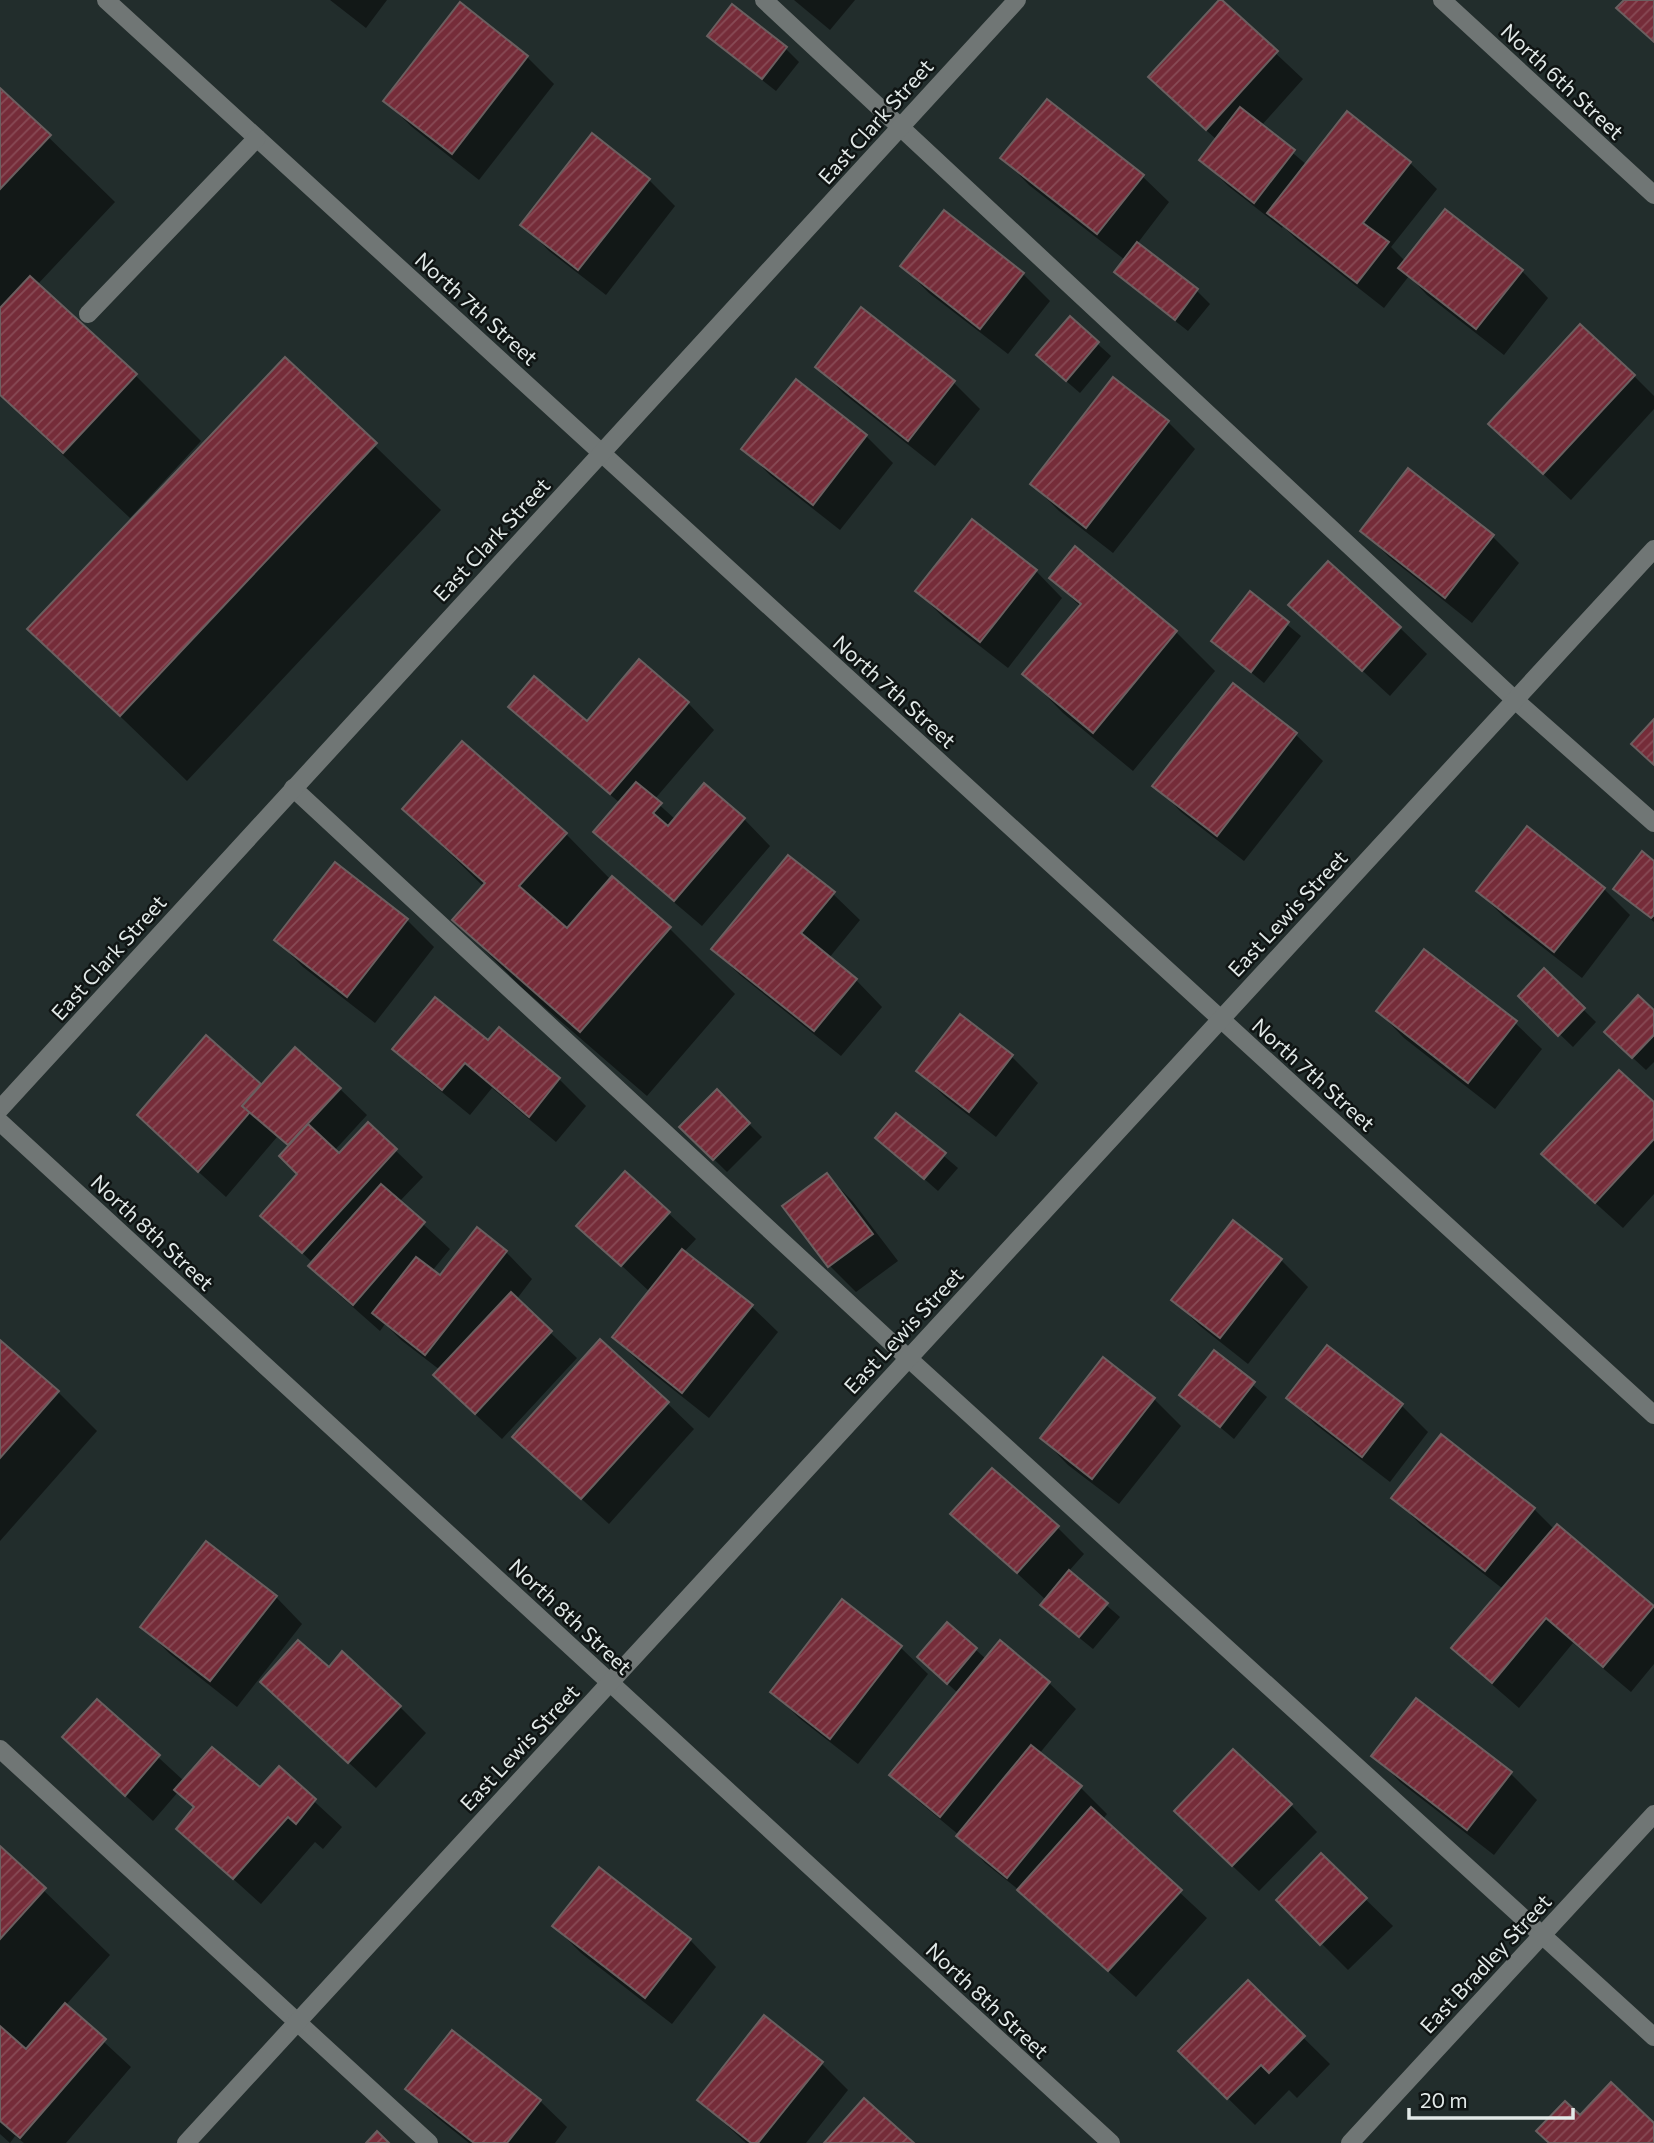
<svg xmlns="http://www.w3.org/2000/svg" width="1654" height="2143" font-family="Commissioner,sans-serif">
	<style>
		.shadow { fill: #0007 }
		.building { fill: url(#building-hatch); stroke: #6b5f60; stroke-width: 2 }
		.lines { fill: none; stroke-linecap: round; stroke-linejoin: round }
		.minor { stroke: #707675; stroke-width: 18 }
		.labels { text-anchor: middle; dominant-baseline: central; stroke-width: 5; stroke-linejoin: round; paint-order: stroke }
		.street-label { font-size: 21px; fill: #e2e9e8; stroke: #0f1413 }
	</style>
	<defs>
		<pattern id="building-hatch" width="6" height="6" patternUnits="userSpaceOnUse" patternTransform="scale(1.75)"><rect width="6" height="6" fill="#752c39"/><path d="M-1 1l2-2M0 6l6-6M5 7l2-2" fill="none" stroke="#884b56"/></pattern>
	</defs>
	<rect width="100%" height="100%" fill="#222d2c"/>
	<g class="shadow">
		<path d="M330 0H387L366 28Z"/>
		<path d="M794 0H855L830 30Z"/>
		<path d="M1220 1 1303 79 1261 126 1307 165 1410 163 1437 189 1391 247 1406 262 1522 271 1548 298 1504 355 1427 295 1409 276 1384 308 1296 239 1283 226 1282 228 1228 186 1201 159 1217 140 1177 104Z"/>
		<path d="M460 5 527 57 554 84 479 180 412 127 385 101Z"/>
		<path d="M732 7 786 49 799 62 776 91 722 49 709 36Z"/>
		<path d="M0 90 115 202 37 285 135 375 201 441 130 518 0 396Z"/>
		<path d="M1003 158 1142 176 1169 202 1137 244 1197 291 1210 304 1188 331 1129 285 1116 272 1125 260 1029 185Z"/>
		<path d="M649 180 675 206 606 295 549 251 523 224Z"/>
		<path d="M902 266 1023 274 1050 301 1008 354 929 293Z"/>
		<path d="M1070 319 1111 356 1080 393 1051 368Z"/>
		<path d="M285 359 441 510 187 781 30 629Z"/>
		<path d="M817 366 953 382 980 409 935 466 843 393Z"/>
		<path d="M1634 376 1654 396V409L1571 500 1490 424Z"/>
		<path d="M1114 380 1168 422 1195 449 1113 553 1059 511 1032 484Z"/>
		<path d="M796 381 866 436 893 463 840 530 770 475 744 449Z"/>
		<path d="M1362 530 1492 536 1519 563 1472 623 1389 557Z"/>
		<path d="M1075 548 1176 632 1215 671 1133 771 1063 713 1025 674 1081 607 1051 578Z"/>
		<path d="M1036 571 1062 598 1008 668 944 618 917 591Z"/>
		<path d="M1250 594 1301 636 1264 683 1213 641Z"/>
		<path d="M1291 605 1400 628 1427 654 1390 696Z"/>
		<path d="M1233 685 1296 735 1323 761 1244 861 1181 812 1155 785Z"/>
		<path d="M688 703 714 730 654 800 676 820 744 819 770 846 702 926 622 858 596 832 620 803 537 733 511 707 588 723Z"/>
		<path d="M404 809 566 834 611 880 670 929 735 994 647 1096 520 986 455 920 484 887Z"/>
		<path d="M1654 863V922L1616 889Z"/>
		<path d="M336 864 407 920 434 947 375 1023 303 967 276 940Z"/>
		<path d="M1604 889 1630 915 1582 978 1505 918 1478 891Z"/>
		<path d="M833 894 860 920 829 958 856 980 882 1007 841 1056 740 975 713 949Z"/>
		<path d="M1544 971 1596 1022 1573 1047 1520 996Z"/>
		<path d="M1378 1011 1515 1023 1542 1049 1495 1109 1404 1038Z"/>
		<path d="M1654 1013V1062L1646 1070 1619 1045Z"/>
		<path d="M960 1016 1012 1057 1038 1083 996 1137 945 1097 918 1071Z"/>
		<path d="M206 1037 261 1087 340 1089 367 1115 334 1151 339 1155 368 1124 423 1177 399 1202 450 1249 432 1271 440 1278 506 1252 532 1279 516 1300 577 1358 502 1439 462 1402 440 1370 401 1340 385 1324 380 1331 337 1293 310 1266 313 1263 262 1215 299 1174 289 1147 277 1137 226 1197 166 1142Z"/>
		<path d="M489 1042 559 1079 586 1106 556 1142 492 1088 470 1115 421 1075 395 1049Z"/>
		<path d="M717 1092 762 1137 727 1172 681 1127Z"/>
		<path d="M1654 1104V1194L1623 1228 1570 1180Z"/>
		<path d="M897 1116 958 1168 938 1191 878 1138Z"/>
		<path d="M625 1173 696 1239 684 1252 751 1306 778 1332 709 1418 641 1364 614 1337 650 1292 579 1226Z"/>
		<path d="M827 1175 853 1202 898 1261 856 1292 830 1266Z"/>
		<path d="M1233 1223 1281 1260 1308 1287 1248 1364 1200 1326 1173 1300Z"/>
		<path d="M0 1342 58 1392 97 1431 0 1541Z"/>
		<path d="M1327 1348 1402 1406 1428 1432 1390 1482 1315 1424 1288 1397Z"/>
		<path d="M1214 1352 1267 1397 1234 1439 1181 1394Z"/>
		<path d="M1103 1360 1154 1399 1181 1426 1119 1504 1068 1465 1042 1438Z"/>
		<path d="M667 1403 694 1429 609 1524 514 1437Z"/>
		<path d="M1394 1498 1534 1509 1554 1529 1557 1526 1654 1608V1664L1631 1692 1573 1643 1519 1708 1480 1674 1453 1648 1503 1589 1420 1524Z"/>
		<path d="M953 1514 1057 1527 1084 1554 1068 1572 1120 1617 1093 1649 1055 1618 1042 1605 1046 1600Z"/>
		<path d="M276 1597 302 1624 237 1707 169 1653 142 1626Z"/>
		<path d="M843 1602 901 1648 928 1674 858 1764 799 1718 772 1691Z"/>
		<path d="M947 1624 986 1659 1049 1683 1076 1709 1039 1754 1081 1788 1107 1814 1102 1820 1207 1918 1136 1997 1024 1894 985 1863 959 1835 918 1801 891 1775 958 1693 932 1670Z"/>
		<path d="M329 1670 400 1707 426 1733 376 1788 262 1682Z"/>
		<path d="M97 1701 184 1781 260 1790 279 1769 342 1827 323 1849 315 1842 261 1904 178 1829 195 1808 178 1792 153 1821 91 1764Z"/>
		<path d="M1374 1755 1511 1774 1537 1800 1494 1855 1400 1782Z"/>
		<path d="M1291 1805 1317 1832 1259 1891 1203 1838Z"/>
		<path d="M0 1848 110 1955 65 2006 131 2067 66 2143H24L15 2136 10 2143 0 2134Z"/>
		<path d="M1321 1856 1393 1926 1348 1970 1278 1900Z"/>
		<path d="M554 1926 690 1940 716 1967 672 2024 581 1953Z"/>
		<path d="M1248 1983 1330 2064 1297 2098 1289 2090 1255 2125 1180 2051Z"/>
		<path d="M821 2063 848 2090 806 2143H746L699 2100Z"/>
		<path d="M408 2089 540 2101 567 2127 555 2143H469L434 2115Z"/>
	</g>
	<g class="building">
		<path d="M1219 0H1222L1278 51 1206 130 1148 77Z"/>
		<path d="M1624 0H1654V42L1616 8Z"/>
		<path d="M460 2 528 56 452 154 383 101Z"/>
		<path d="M732 4 787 47 762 79 707 36Z"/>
		<path d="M0 88 51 135 0 189Z"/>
		<path d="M1047 99 1144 175 1097 234 1000 158Z"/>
		<path d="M1240 107 1295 150 1254 203 1199 160Z"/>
		<path d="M1347 111 1411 162 1363 223 1389 242 1357 283 1267 213Z"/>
		<path d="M592 133 650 179 578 270 520 225Z"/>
		<path d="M1445 209 1523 270 1476 329 1398 268Z"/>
		<path d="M944 210 1024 273 980 329 900 266Z"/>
		<path d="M1137 242 1198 289 1175 320 1114 272Z"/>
		<path d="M30 276 137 374 63 453 0 395V308Z"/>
		<path d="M861 307 955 381 908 441 815 367Z"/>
		<path d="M1070 316 1099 342 1066 381 1036 355Z"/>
		<path d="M1580 324 1635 375 1543 474 1488 424Z"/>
		<path d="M285 357 377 443 120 716 27 629Z"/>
		<path d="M1113 377 1169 421 1086 528 1030 484Z"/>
		<path d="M796 379 867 435 813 505 741 449Z"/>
		<path d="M1408 468 1494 535 1445 598 1360 531Z"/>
		<path d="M972 519 1037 570 980 642 915 591Z"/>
		<path d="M1075 546 1177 631 1093 733 1022 674 1081 604 1049 578Z"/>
		<path d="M1328 561 1401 627 1362 671 1288 605Z"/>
		<path d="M1250 591 1289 622 1251 672 1211 641Z"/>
		<path d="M639 659 689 702 610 794 508 707 534 676 587 721Z"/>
		<path d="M1233 683 1297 733 1217 836 1152 786Z"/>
		<path d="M1654 719V765L1631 744Z"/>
		<path d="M462 741 567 833 519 886 567 928 612 876 671 927 580 1032 452 920 485 883 402 809Z"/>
		<path d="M636 782 662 803 653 813 668 826 704 783 745 818 674 901 593 832Z"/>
		<path d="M1527 826 1605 888 1554 952 1476 891Z"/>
		<path d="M1642 851 1654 861V915L1651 918 1613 889Z"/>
		<path d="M788 855 835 892 801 933 857 979 814 1031 711 949Z"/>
		<path d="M335 862 408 919 347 997 274 940Z"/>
		<path d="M1424 949 1517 1021 1468 1083 1376 1011Z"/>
		<path d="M1544 968 1585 1008 1558 1036 1518 996Z"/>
		<path d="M1638 995 1654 1010V1035L1632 1058 1604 1032Z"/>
		<path d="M435 997 488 1040 499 1027 560 1078 529 1117 465 1063 442 1090 392 1049Z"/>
		<path d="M960 1014 1013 1055 969 1112 916 1071Z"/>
		<path d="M206 1035 261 1084 242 1106 250 1112 198 1172 137 1115Z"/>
		<path d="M295 1047 341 1088 288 1145 242 1106Z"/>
		<path d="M1619 1070 1654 1102V1139L1595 1203 1541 1154Z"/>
		<path d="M717 1089 750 1123 713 1160 679 1127Z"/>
		<path d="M896 1113 946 1153 924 1179 875 1138Z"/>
		<path d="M368 1122 397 1149 302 1253 260 1216 297 1174 279 1156 308 1124 339 1153Z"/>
		<path d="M625 1171 670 1212 621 1266 576 1226Z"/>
		<path d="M827 1173 873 1234 828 1267 782 1206Z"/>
		<path d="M381 1184 425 1222 353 1305 308 1266Z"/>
		<path d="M1233 1220 1282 1259 1220 1338 1171 1300Z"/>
		<path d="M477 1227 507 1251 425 1355 372 1313 416 1257 440 1275Z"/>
		<path d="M682 1249 753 1305 682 1393 612 1337Z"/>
		<path d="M511 1292 552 1331 475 1414 433 1375Z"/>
		<path d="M600 1339 669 1402 581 1499 512 1437Z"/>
		<path d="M0 1340 59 1391 0 1458Z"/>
		<path d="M1327 1345 1403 1404 1362 1457 1286 1398Z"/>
		<path d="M1214 1350 1255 1382 1220 1427 1179 1395Z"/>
		<path d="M1103 1357 1155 1398 1092 1479 1040 1438Z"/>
		<path d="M1441 1434 1535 1508 1485 1571 1391 1498Z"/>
		<path d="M992 1468 1059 1526 1017 1573 950 1514Z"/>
		<path d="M1557 1524 1654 1606 1603 1667 1546 1618 1492 1683 1451 1648Z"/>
		<path d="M206 1541 277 1596 210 1681 140 1627Z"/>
		<path d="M1069 1570 1108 1603 1079 1637 1040 1605Z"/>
		<path d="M842 1599 902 1646 830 1739 770 1692Z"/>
		<path d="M947 1622 977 1648 947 1684 917 1657Z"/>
		<path d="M298 1640 329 1667 342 1651 401 1706 348 1763 260 1682Z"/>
		<path d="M1000 1640 1050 1682 940 1817 889 1775Z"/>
		<path d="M1416 1698 1512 1772 1467 1830 1371 1756Z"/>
		<path d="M97 1699 160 1755 125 1796 62 1737Z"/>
		<path d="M1031 1745 1082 1786 1007 1878 956 1836Z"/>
		<path d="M212 1747 260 1787 279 1766 316 1799 296 1824 288 1817 233 1879 176 1829 194 1807 174 1790Z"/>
		<path d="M1233 1749 1292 1804 1232 1866 1174 1811Z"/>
		<path d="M1091 1807 1182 1890 1108 1971 1017 1890Z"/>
		<path d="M0 1846 46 1888 0 1939Z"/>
		<path d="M1321 1853 1367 1898 1320 1945 1276 1900Z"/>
		<path d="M599 1867 691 1939 645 1998 552 1926Z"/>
		<path d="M1248 1980 1305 2036 1269 2073 1261 2065 1227 2099 1178 2051Z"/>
		<path d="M65 2003 106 2039 20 2138 0 2121V2026L26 2049Z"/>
		<path d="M764 2015 823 2062 758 2143H751L697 2100Z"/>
		<path d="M452 2030 541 2100 507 2143H474L405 2089Z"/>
		<path d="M1611 2082 1654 2123V2143H1549L1536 2131 1565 2101 1580 2115Z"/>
		<path d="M864 2098 914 2143H824Z"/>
		<path d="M377 2131 389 2143H366Z"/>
	</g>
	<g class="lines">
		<g class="minor">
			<path d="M106 0 1654 1415"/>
			<path d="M764 0 1515 700 1654 823"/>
			<path d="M1442 0 1654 195"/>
			<path d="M88 314 257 138"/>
			<path d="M293 788 908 1358 1654 2037"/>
			<path d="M0 1109 1017 0"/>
			<path d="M0 1122 1111 2143"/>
			<path d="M0 1749 429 2143"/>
			<path d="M186 2143 1654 549"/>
			<path d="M1350 2143 1654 1814"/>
		</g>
	</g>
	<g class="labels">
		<g class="street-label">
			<text transform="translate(1563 81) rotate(43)">North 6th Street</text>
			<text transform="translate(875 121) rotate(-48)">East Clark Street</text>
			<text transform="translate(477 308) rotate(42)">North 7th Street</text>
			<text transform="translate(491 539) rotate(-47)">East Clark Street</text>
			<text transform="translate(895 691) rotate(42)">North 7th Street</text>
			<text transform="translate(1287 913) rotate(-47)">East Lewis Street</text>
			<text transform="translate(108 957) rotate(-48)">East Clark Street</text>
			<text transform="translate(1314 1074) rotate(42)">North 7th Street</text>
			<text transform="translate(153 1232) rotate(43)">North 8th Street</text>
			<text transform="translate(903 1330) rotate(-47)">East Lewis Street</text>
			<text transform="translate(571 1616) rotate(43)">North 8th Street</text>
			<text transform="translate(519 1747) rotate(-47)">East Lewis Street</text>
			<text transform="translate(1485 1963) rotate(-47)">East Bradley Street</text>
			<text transform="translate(988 2000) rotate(43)">North 8th Street</text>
		</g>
	</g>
	<path d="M1409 2108v10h164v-10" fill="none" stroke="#e2e9e8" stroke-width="3.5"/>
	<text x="1420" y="2108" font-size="21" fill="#e2e9e8" stroke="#0f1413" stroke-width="5" paint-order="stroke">20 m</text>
</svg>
